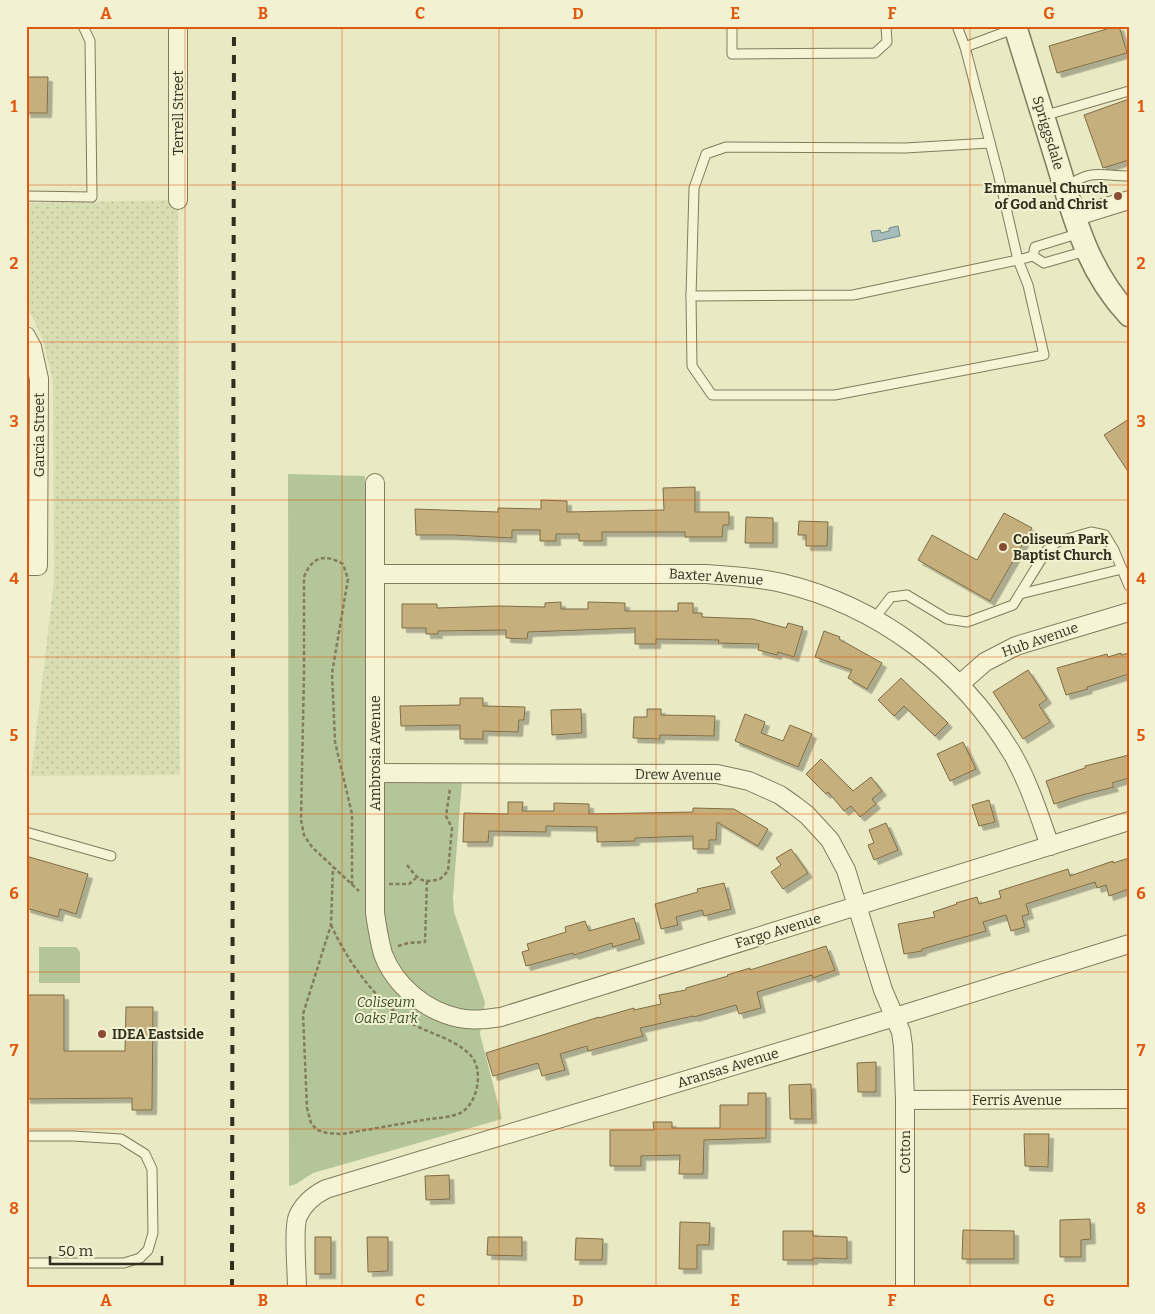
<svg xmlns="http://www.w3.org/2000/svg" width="1155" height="1314" font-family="Bitter,serif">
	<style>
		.farmland { fill: url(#farmland-dots) }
		.park { fill: #b4c699 }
		.water { fill: #a5bdbd; stroke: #6d898a }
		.building { fill: #c4af7d; stroke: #7f6d44; filter: url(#shadow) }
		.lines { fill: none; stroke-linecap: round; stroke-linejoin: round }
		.service-casing { stroke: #827b5c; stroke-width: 11 }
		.minor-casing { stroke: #827b5c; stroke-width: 20 }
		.tertiary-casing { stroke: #827b5c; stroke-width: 25 }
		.path { stroke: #827b5c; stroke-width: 2.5; stroke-dasharray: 4 2.5; stroke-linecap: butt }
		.service { stroke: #f5f5d6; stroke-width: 9 }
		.minor { stroke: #f5f5d6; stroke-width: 18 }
		.tertiary { stroke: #f5f5d6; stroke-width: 22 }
		.rail { stroke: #332f1f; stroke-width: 4; stroke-dasharray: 9 9; stroke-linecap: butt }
		.grid { fill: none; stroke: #df570d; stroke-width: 1; stroke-opacity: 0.55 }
		.poi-dot { fill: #8b4b32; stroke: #f2f2d2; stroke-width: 2 }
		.labels { text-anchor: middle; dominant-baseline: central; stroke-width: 4; stroke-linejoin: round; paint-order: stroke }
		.street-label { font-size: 14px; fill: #332f1f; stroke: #f2f2d2 }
		.poi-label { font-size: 14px; font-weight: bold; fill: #332f1f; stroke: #f2f2d2; text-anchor: start }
		.park-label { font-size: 14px; font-style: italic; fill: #394e27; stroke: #f2f2d2 }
		.neatline { fill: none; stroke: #df570d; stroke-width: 2 }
		.grid-label { font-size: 16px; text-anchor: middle; font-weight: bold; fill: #df570d }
	</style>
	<defs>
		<pattern id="farmland-dots" width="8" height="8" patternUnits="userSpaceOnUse" patternTransform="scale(1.25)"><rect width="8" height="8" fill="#d8deb2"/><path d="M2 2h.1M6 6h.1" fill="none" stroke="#babf99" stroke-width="1.8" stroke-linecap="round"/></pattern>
		<filter id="shadow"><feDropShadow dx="4.5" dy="4.5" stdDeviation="0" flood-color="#0004"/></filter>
	</defs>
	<rect width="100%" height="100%" fill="#e9e9c4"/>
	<path class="farmland" d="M178 200 180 775 31 776 54 582 53 382 43 340 31 314 26 309V203Z"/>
	<g class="park">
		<path d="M288 474 365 476V781H462L453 897 454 912 485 1002 480 1034 502 1119 313 1173 296 1184 289 1186Z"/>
		<path d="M39 947H76L80 952V983H39Z"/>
	</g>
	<path class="water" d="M898 226 900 236 873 242 871 231 880 230 881 233 889 231V228Z"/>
	<g class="building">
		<path d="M1117 26H1119L1127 53 1057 73 1049 46Z"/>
		<path d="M26 77H48L47 113H26Z"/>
		<path d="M1129 99V160L1103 168 1084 115Z"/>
		<path d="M1129 419V473L1104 435Z"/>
		<path d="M695 487V512H729V525H723L722 537H685V532H602V541H579V534H556V541H540V530H512V538L453 535H416L415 509 498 512V508L541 509V500L567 501V512L664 510 663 488Z"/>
		<path d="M1004 513 1032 528 990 601 918 560 932 535 977 560Z"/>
		<path d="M746 517 773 518V543H745Z"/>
		<path d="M799 521 828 522 827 546H806V535H798Z"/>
		<path d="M561 602V609H588V602L625 603V611H678V603H693V613H702V617L753 619 786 628 788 623 803 627 794 657 778 652 777 655 758 650 759 644 718 643 719 640 656 639V644H635V628L528 632 527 639 506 638V630L438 631V634H426V628H402V604H437V608L498 606 545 607V603Z"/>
		<path d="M824 631 840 637 839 639 882 663 867 689 848 678 852 670 815 657Z"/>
		<path d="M1121 653V655L1129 653V674L1087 687 1088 689 1066 695 1057 668 1107 654 1108 657Z"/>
		<path d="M1028 670 1047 699 1039 705 1050 722 1023 739 993 692Z"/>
		<path d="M901 678 948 723 935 736 904 706 894 716 878 700Z"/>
		<path d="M460 698H483V706L525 707 524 720H519L518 732 483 731V739H460V725L401 726 400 706 460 705Z"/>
		<path d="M581 709 582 733 552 735 551 710Z"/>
		<path d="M647 709H661V715L715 716 714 736 660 735V739L633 738 634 717H647Z"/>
		<path d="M745 714 765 722 761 733 783 741 790 725 812 734 798 767 735 741Z"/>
		<path d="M963 742 976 769 950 781 937 754Z"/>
		<path d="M1129 755V778L1112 783 1114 787 1082 795 1054 804 1046 781 1085 768V766Z"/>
		<path d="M821 759 853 791 871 777 882 791 872 799 876 804 860 817 851 806 844 811 828 792 826 794 806 774Z"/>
		<path d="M989 800 995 822 979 826 972 805Z"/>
		<path d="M508 802H523L522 811H554V803L589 804V814L693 812V808L734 809 768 829 758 846 717 822 716 840H709V849H693V836L635 838V841L597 842V827L546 826V832L489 831 488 842H463L464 813 508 814Z"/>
		<path d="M886 823 898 850 874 860 868 845 874 843 869 830Z"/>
		<path d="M791 849 808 873 783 889 771 872 781 865 776 858Z"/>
		<path d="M26 856 88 874 76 914 60 909 58 917 26 908Z"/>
		<path d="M1129 858V889L1109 896 1106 885 1097 888 1095 882 1026 904 1029 914 1022 916 1025 927 1011 931 1006 915 983 922 986 931 922 949V951L904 954 898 924 935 917 933 912 957 904 956 903 977 897 979 904 1001 898 999 891 1068 869 1070 876 1113 861V863Z"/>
		<path d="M724 883 731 909 704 916 702 910 676 917 678 925 661 929 655 904 698 892 697 889Z"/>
		<path d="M634 918 640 939 613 947 612 943 574 955 573 953 526 966 522 952 529 950 527 944 566 932 565 927 585 921 589 931Z"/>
		<path d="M826 946 835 970 813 978 812 975 757 992 761 1008 739 1014 736 1005 694 1017 693 1016 640 1028 643 1036 588 1051 587 1046 560 1054 565 1070 542 1076 538 1063 493 1076 486 1053 599 1017V1018L634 1008V1010L661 1004 659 995 686 990V988L728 976 727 975 750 968V970Z"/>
		<path d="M26 995H64V1051H125L126 1007H153L152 1110H132V1098L26 1099Z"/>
		<path d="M876 1062V1092H858L857 1063Z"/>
		<path d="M811 1084 812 1119H790L789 1085Z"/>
		<path d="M748 1093H766V1138L704 1140 703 1174H679L680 1155 641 1156V1166H610V1130H654L653 1122H672V1128H720V1105H748Z"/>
		<path d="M1024 1134H1049L1048 1167 1025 1166Z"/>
		<path d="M449 1175 450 1199 426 1200 425 1176Z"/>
		<path d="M1090 1219 1091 1239 1081 1240V1257H1060V1220Z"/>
		<path d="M680 1222 710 1223 709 1245H697V1269H679Z"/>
		<path d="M963 1230 1014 1231V1259H962Z"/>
		<path d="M783 1231H813V1236L847 1237V1259L813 1258V1260H783Z"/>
		<rect x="315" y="1237" width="16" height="37"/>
		<path d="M367 1237H388V1271L368 1272Z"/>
		<path d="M488 1237H522V1256L487 1255Z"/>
		<path d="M576 1238 603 1239 602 1260H575Z"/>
	</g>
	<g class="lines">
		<g class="service-casing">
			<g id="service">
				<path d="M732 26V54L875 53 887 42 886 26"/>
				<path d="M957 26 965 47 1016 28"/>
				<path d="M965 47 999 177 1018 260 1028 285 1044 355 835 395H712L692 366 691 296 853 295 1018 260 1033 256 1044 263 1086 251"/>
				<path d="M1043 116 1129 91"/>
				<path d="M1065 188C1092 168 1099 176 1129 176"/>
				<path d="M26 196 92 197 90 41 83 26"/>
				<path d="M1033 256 1035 247 1080 233"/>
				<path d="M691 296 694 188 706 154 726 147 905 148 990 143"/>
				<path d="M1020 594 1122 569"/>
				<path d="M874 619 891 597 907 595 947 619 967 622 1013 605 1047 550 1057 542 1091 532 1105 535 1114 550 1129 586"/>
				<path d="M26 832 111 856"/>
				<path d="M26 1136H73L121 1139 145 1154 152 1169 153 1233 148 1250 140 1258 124 1263H26"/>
			</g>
		</g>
		<g class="minor-casing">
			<g id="minor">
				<path d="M178 26V200"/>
				<path d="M1074 217 1129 200"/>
				<path d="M26 336 32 347 39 379 38 566H26"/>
				<path d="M375 483V913C377 926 379 940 383 954 395 986 426 1011 459 1018 473 1021 487 1019 501 1017L1129 821"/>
				<path d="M375 574H707C732 576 757 577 782 583 879 606 962 669 1013 755 1029 783 1039 815 1050 846"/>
				<path d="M960 684 985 662 1016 646 1129 612"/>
				<path d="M375 773 717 774 749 781 780 795 794 805 807 815 830 840 846 870 883 990 901 1032 903 1046 905 1100V1288"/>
				<path d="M905 1100 1129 1099"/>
				<path d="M297 1288C297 1273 293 1227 298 1216 304 1203 314 1195 326 1189L895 1017 1129 944"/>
			</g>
		</g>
		<g class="tertiary-casing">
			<path id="tertiary" d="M1015 26C1029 70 1042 114 1056 158 1074 216 1086 269 1129 315"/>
		</g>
		<g class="path">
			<path d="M407 865C418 879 421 884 440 879L448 871 452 828 446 816 450 789"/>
			<path d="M389 884H409L416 878"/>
			<path d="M352 885V814L335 742 332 673 348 579 343 564C324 553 312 557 304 577V672L301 820 304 835 312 847 359 891"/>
			<path d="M331 925C348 962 375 1000 409 1022 429 1034 457 1039 472 1057 483 1071 478 1102 462 1112 454 1117 438 1118 429 1119 400 1124 371 1129 342 1134L327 1133 317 1130 311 1123 307 1108 303 1014 331 925 333 867"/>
			<path d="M398 946 408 943 425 942 427 880"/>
		</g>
		<use href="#service" class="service"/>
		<use href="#minor" class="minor"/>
		<use href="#tertiary" class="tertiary"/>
		<path class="rail" d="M232 1288 234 26"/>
	</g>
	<path class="grid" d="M185 26V1288M342 26V1288M499 26V1288M656 26V1288M813 26V1288M970 26V1288M26 185H1129M26 342H1129M26 500H1129M26 657H1129M26 814H1129M26 972H1129M26 1129H1129"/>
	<g class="poi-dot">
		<circle cx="1118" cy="196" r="5"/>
		<circle cx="1003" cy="547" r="5"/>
		<circle cx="102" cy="1034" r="5"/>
	</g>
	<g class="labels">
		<g class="street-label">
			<text transform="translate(178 113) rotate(-90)">Terrell Street</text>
			<text transform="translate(1048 133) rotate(73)">Spriggsdale</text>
			<text transform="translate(39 435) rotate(-90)">Garcia Street</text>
			<text transform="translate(716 577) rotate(4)">Baxter Avenue</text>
			<text transform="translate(1040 640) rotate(-19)">Hub Avenue</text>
			<text transform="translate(375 753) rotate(-90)">Ambrosia Avenue</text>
			<text transform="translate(678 775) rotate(1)">Drew Avenue</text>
			<text transform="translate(778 931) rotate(-17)">Fargo Avenue</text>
			<text transform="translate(728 1068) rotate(-17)">Aransas Avenue</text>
			<text x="1017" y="1100">Ferris Avenue</text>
			<text transform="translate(905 1152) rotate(-90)">Cotton</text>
		</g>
		<g class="poi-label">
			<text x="1108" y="188" text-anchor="end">Emmanuel Church<tspan x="1108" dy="16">of God and Christ</tspan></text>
			<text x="1013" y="539">Coliseum Park<tspan x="1013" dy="16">Baptist Church</tspan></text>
			<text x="112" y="1034">IDEA Eastside</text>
		</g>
		<g class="park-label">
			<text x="386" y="1002">Coliseum<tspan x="386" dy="16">Oaks Park</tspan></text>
		</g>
	</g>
	<rect width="1155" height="1314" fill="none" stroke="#f2f2d2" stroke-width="55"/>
	<path d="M50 1256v8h112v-8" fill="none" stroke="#332f1f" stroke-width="2.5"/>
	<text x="58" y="1256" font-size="15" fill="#332f1f" stroke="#f2f2d2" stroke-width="4" paint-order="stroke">50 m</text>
	<rect x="28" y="28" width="1100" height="1258" class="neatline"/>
	<g class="grid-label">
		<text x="106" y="19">A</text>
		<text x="263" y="19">B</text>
		<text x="420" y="19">C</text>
		<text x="578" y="19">D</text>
		<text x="735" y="19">E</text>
		<text x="892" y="19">F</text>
		<text x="1049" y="19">G</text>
		<text x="14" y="112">1</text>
		<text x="1141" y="112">1</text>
		<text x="14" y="269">2</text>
		<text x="1141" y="269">2</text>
		<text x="14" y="427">3</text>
		<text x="1141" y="427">3</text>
		<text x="14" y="584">4</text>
		<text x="1141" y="584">4</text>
		<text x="14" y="741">5</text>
		<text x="1141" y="741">5</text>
		<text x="14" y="899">6</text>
		<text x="1141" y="899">6</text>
		<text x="14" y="1056">7</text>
		<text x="1141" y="1056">7</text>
		<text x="14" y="1214">8</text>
		<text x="1141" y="1214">8</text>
		<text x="106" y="1306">A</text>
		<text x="263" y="1306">B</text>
		<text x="420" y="1306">C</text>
		<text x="578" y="1306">D</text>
		<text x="735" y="1306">E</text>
		<text x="892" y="1306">F</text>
		<text x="1049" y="1306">G</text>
	</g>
</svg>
